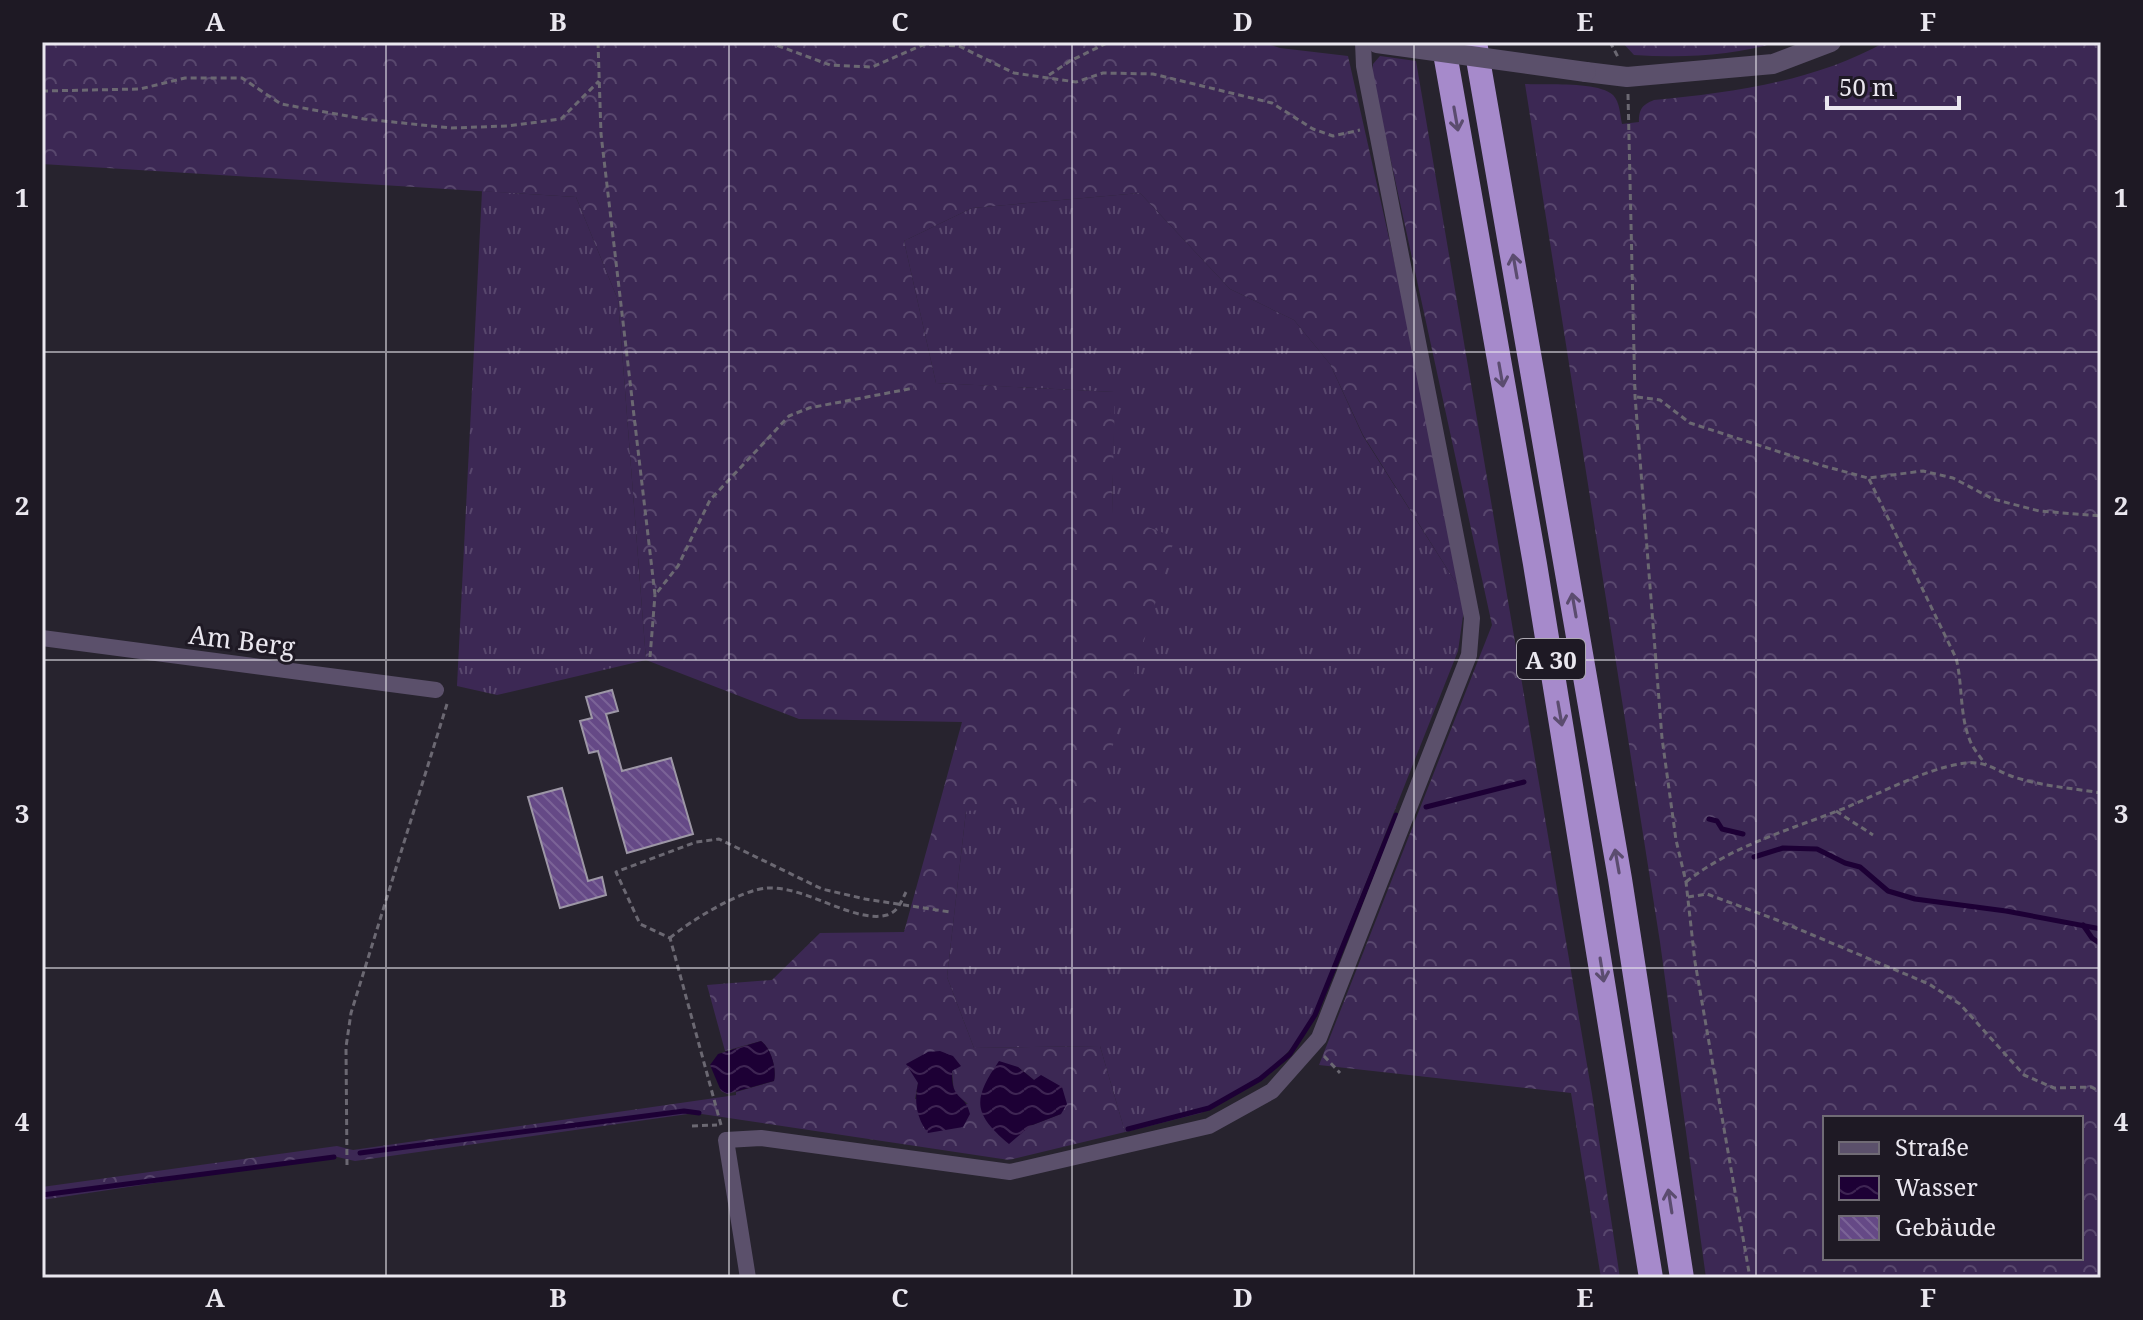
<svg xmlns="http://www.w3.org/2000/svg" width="2143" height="1320" font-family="'Noto Serif',serif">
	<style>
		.grass { fill: url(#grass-tufts) }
		.forest { fill: url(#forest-crowns); fill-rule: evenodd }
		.water { fill: url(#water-waves) }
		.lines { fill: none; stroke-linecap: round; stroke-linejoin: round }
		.stream { stroke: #1d0035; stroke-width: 5 }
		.building { fill: url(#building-back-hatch); stroke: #9d97a6; stroke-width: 2 }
		.path { stroke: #6b6872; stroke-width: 3; stroke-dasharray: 6 4; stroke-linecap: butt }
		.minor { stroke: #5b506b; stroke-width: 16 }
		.tertiary { stroke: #5b506b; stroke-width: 20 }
		.motorway { stroke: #a68acb; stroke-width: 24 }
		.tertiary-bridge { stroke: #5b506b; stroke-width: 20 }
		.oneway { stroke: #5b4c6f }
		.grid { fill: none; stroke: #eae7ef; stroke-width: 2; stroke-opacity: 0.55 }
		.labels { text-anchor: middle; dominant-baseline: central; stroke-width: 6; stroke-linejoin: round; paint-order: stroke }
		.shield { fill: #1e1924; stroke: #ada9b2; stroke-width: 2 }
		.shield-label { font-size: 24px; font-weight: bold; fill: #eae7ef }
		.street-label { font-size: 26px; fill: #eae7ef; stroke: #1e1924 }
		.neatline { fill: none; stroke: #eae7ef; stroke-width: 3 }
		.grid-label { font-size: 26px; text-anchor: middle; font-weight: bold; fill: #eae7ef }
	</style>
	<defs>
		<pattern id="grass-tufts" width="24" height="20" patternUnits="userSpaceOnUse" patternTransform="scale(2)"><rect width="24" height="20" fill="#3c2854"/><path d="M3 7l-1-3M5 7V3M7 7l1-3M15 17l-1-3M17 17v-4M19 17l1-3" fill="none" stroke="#58476d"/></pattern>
		<pattern id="forest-crowns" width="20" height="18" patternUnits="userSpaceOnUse" patternTransform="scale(2)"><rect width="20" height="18" fill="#3c2854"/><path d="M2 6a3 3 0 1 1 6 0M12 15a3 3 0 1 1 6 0" fill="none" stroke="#58476d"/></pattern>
		<pattern id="water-waves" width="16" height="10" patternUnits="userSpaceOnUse" patternTransform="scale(2)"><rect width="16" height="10" fill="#1d0035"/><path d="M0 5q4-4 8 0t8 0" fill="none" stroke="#3e2553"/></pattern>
		<pattern id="building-back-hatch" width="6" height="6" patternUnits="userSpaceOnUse" patternTransform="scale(2)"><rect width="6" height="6" fill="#654986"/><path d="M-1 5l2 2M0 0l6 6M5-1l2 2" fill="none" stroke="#7b6397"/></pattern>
	</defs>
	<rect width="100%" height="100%" fill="#27232e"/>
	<g class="grass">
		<path d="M482 191 576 197 618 300 646 660 497 695 457 686Z"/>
		<path d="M1140 193 1230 289 1294 320 1330 364 1363 436 1458 586 1464 609 1458 651 1307 1031 1263 1079 1201 1113 1125 1132 1100 1046 974 1048 947 977 966 811 1112 515 1114 392 936 383 904 241 972 208Z"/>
	</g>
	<g class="forest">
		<path d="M42 42H1262L1280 48 1348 56 1426 402 1458 586 1363 435 1330 364 1294 320 1230 289 1140 193 972 208 904 241 936 383 1115 392 1112 514 1175 537 1096 802 966 811 947 977 974 1048 1100 1046 1125 1132 1009 1160 695 1113 355 1161 333 1156 42 1200V1187L337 1146 353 1150 736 1095V1092L774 1081C777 1069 771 1048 761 1041L725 1051 707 985 772 980 820 933 904 932 962 722 799 719 646 660 618 300 576 197 42 164ZM1018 1067 1034 1080 1061 1114 1030 1126ZM952 1071 954 1093 968 1104 915 1099 918 1083Z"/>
		<path d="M1622 42H1779C1732 56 1683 58 1634 55Z"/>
		<path d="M1885 42H2101V1278H1706L1660 942 1525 84C1546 85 1598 81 1613 95 1620 102 1620 115 1622 124L1639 122C1639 109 1642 105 1654 100 1732 93 1816 81 1885 42ZM2081 1118V1258H1825V1118Z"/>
		<path d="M1380 56 1416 61 1592 1094 1620 1278H1601L1571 1093 1319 1065 1492 625 1372 74 1373 64Z"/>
	</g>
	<g class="water">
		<path d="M761 1041C771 1048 777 1069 774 1081L727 1094 721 1091 710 1065 718 1054Z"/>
		<path d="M940 1051 953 1056 961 1066 952 1071C951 1102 965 1092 970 1114L963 1127 928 1133C916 1118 914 1100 918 1083L906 1064 928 1052Z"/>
		<path d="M999 1061 1018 1067 1034 1080 1041 1075 1062 1087 1067 1104 1061 1114 1030 1126 1009 1144C972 1113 973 1099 999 1061Z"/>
	</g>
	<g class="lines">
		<g class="stream">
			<path d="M1426 807 1524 782"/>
			<path d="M1709 819 1717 821 1722 829 1743 834"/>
			<path d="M1754 857 1783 848 1817 849 1845 863 1860 867 1888 891 1915 899 2006 911 2101 929"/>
			<path d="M2083 925 2092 938 2101 944"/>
			<path d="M1128 1129 1209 1108 1260 1079 1290 1054 1315 1015 1396 815"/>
			<path d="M360 1153 684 1111 699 1113"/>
			<path d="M42 1195 334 1157"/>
		</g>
	</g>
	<g class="building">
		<path d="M612 690 618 711 606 714 622 771 671 758 693 834 627 853 598 751 589 753 580 721 592 718 586 697Z"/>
		<path d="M562 788 588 881 602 877 606 895 560 908 528 797Z"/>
	</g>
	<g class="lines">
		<g class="path">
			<path d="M598 42 601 134 655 595 678 566 710 500 789 416 809 408 914 388"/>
			<path d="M768 42 830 65 872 67 925 44 959 46 1014 73 1076 82 1103 73 1153 74 1272 103 1313 129 1333 136 1360 130"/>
			<path d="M1610 42 1618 57"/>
			<path d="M1049 75 1070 61 1109 42"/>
			<path d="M42 91 140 89 185 78H242L281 104 364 119 451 128 507 126 561 119 599 81"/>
			<path d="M1628 94 1635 396 1662 738 1676 840 1686 882 1695 962 1750 1278"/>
			<path d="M1637 397 1660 400 1690 423 1820 465 1868 478 1923 471 1953 478 1993 499 2039 511 2101 516"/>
			<path d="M1869 479 1956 658C1963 685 1959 716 1971 743 1975 751 1981 758 1986 765"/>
			<path d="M650 657 655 595"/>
			<path d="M1836 811 1873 835"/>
			<path d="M1686 882C1733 845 1790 830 1845 808 1879 794 1942 760 1977 763 1989 764 2000 772 2011 776 2039 786 2072 788 2101 793"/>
			<path d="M1688 897 1707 894 1777 920 1929 984 1960 1004 2024 1075 2054 1088 2091 1087 2101 1092"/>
			<path d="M670 938C690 921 742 889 768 888 806 886 855 924 887 915 898 912 902 900 906 892"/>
			<path d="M1324 1056 1340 1073"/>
			<path d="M721 1125 670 938 640 924 616 872 696 842 719 839 822 889 865 899 950 912"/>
			<path d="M692 1126 717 1125"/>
			<path d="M347 1165 346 1047 351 1013 447 704"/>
		</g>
		<g class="minor">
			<path d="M42 638 436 690"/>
			<path d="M748 1278 726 1140 761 1138 1010 1172 1209 1126 1272 1091 1319 1038 1469 655 1472 618 1364 66 1363 42"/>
		</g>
		<path class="tertiary" d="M1586 72 1627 77 1773 64 1831 42"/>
		<g class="motorway">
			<path d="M1443 42 1535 564 1651 1278"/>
			<path d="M1475 42 1620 879 1682 1278"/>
		</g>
		<path class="tertiary-bridge" d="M1377 43 1586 72"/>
	</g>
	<defs><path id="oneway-shaft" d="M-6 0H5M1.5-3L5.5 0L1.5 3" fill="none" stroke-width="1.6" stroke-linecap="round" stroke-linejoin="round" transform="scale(2)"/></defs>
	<g class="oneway">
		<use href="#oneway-shaft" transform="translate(1456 119) rotate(80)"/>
		<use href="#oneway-shaft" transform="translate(1515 266) rotate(-100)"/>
		<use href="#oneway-shaft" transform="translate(1501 375) rotate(80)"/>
		<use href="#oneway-shaft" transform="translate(1574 605) rotate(-100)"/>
		<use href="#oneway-shaft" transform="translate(1560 714) rotate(80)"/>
		<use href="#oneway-shaft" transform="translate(1617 861) rotate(-100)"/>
		<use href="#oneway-shaft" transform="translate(1602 970) rotate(81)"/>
		<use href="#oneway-shaft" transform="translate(1670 1201) rotate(-99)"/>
	</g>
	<path class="grid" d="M386 42V1278M729 42V1278M1072 42V1278M1414 42V1278M1756 42V1278M42 352H2101M42 660H2101M42 968H2101"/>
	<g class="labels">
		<rect class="shield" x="1517" y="639" width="68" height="40" rx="6"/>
		<g class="shield-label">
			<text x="1551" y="659">A 30</text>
		</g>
		<g class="street-label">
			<text transform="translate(242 640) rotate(7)">Am Berg</text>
		</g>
	</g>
	<rect width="2143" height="1320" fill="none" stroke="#1e1924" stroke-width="88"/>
	<rect x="1823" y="1116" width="260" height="144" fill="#1e1924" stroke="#706b75" stroke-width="2"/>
	<rect x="1839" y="1142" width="40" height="12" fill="#5b506b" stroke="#706b75" stroke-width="2"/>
	<text x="1895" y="1156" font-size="24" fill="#eae7ef">Straße</text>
	<rect x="1839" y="1176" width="40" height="24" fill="url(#water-waves)" stroke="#706b75" stroke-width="2"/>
	<text x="1895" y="1196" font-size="24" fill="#eae7ef">Wasser</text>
	<rect x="1839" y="1216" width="40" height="24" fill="url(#building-back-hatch)" stroke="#706b75" stroke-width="2"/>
	<text x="1895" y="1236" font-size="24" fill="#eae7ef">Gebäude</text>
	<path d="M1827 96v12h132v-12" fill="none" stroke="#eae7ef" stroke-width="4"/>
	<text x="1839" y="96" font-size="24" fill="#eae7ef" stroke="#1e1924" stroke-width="6" paint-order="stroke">50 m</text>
	<rect x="44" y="44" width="2055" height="1232" class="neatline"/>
	<g class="grid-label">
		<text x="215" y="31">A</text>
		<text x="558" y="31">B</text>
		<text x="900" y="31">C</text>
		<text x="1243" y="31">D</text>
		<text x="1585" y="31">E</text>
		<text x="1928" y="31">F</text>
		<text x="22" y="207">1</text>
		<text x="2121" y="207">1</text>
		<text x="22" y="515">2</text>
		<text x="2121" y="515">2</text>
		<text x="22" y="823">3</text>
		<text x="2121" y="823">3</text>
		<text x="22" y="1131">4</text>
		<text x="2121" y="1131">4</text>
		<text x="215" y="1307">A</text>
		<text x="558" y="1307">B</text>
		<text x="900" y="1307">C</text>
		<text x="1243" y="1307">D</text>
		<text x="1585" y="1307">E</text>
		<text x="1928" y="1307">F</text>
	</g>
</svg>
